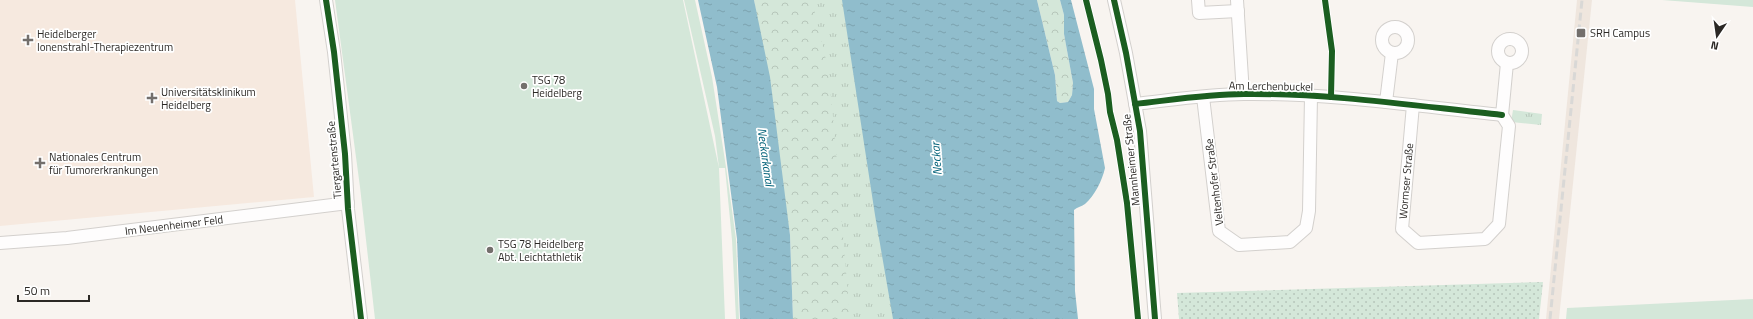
<svg xmlns="http://www.w3.org/2000/svg" width="1753" height="319" font-family="'Titillium Web',sans-serif">
	<style>
		.built { fill: #efe6de }
		.medical { fill: #f6e9df }
		.grass { fill: #d4e7d9 }
		.forest { fill: url(#forest-crowns) }
		.park { fill: url(#park-tufts) }
		.garden { fill: url(#garden-dots) }
		.water { fill: url(#water-ripples) }
		.lines { fill: none; stroke-linecap: round; stroke-linejoin: round }
		.minor-casing { stroke: #d3d0cd; stroke-width: 14 }
		.minor { stroke: #fefdfd; stroke-width: 12 }
		.rail { stroke: #d9d8d6; stroke-width: 3; stroke-dasharray: 8 4; stroke-linecap: butt }
		.cycleway-casing { stroke: #fff; stroke-width: 8 }
		.cycleway { stroke: #1b5e20; stroke-width: 6 }
		.poi-dot { fill: #736f6c; stroke: #fff; stroke-width: 1.5 }
		.labels { text-anchor: middle; dominant-baseline: central; stroke-width: 3.5; stroke-linejoin: round; paint-order: stroke }
		.poi-label { font-size: 11px; fill: #2b2825; stroke: #fff; text-anchor: start }
		.street-label { font-size: 11px; fill: #2b2825; stroke: #fff }
		.water-label { font-size: 12px; font-style: italic; fill: #006178; stroke: #fff }
	</style>
	<defs>
		<pattern id="forest-crowns" width="20" height="18" patternUnits="userSpaceOnUse"><rect width="20" height="18" fill="#d4e7d9"/><path d="M2 6a3 3 0 1 1 6 0M12 15a3 3 0 1 1 6 0" fill="none" stroke="#b6c6ba"/></pattern>
		<pattern id="park-tufts" width="24" height="20" patternUnits="userSpaceOnUse"><rect width="24" height="20" fill="#d4e7d9"/><path d="M3 7l-1-3M5 7V3M7 7l1-3M15 17l-1-3M17 17v-4M19 17l1-3" fill="none" stroke="#b6c6ba"/></pattern>
		<pattern id="garden-dots" width="8" height="8" patternUnits="userSpaceOnUse"><rect width="8" height="8" fill="#d4e7d9"/><path d="M2 2h.1M6 6h.1" fill="none" stroke="#b6c6ba" stroke-width="1.8" stroke-linecap="round"/></pattern>
		<pattern id="water-ripples" width="26" height="14" patternUnits="userSpaceOnUse"><rect width="26" height="14" fill="#90bdcc"/><path d="M2 4q2-2 4 0t4 0M15 11q2-2 4 0t4 0" fill="none" stroke="#7ca2af"/></pattern>
	</defs>
	<rect width="100%" height="100%" fill="#f8f4f0"/>
	<path class="built" d="M1577 0H1592L1559 319H1546Z"/>
	<path class="medical" d="M0 0H295L314 197 0 226Z"/>
	<g class="grass">
		<path d="M335 0H683L719 168 715 136 684 0H695L712 77 726 167 736 239 739 319H736L732 240 725 168H719L725 319H375L360 187Z"/>
		<path d="M1662 0H1753V7Z"/>
		<path d="M1753 299V319H1566L1567 308Z"/>
	</g>
	<g class="forest">
		<path d="M754 0H842L893 319H793L790 235Z"/>
		<path d="M1037 0H1060L1064 15V34L1073 83 1072 95 1068 102 1060 103 1057 101 1055 75Z"/>
	</g>
	<g class="park">
		<path d="M812 0H928L971 319H850L832 105 827 64Z"/>
		<path d="M1513 110 1542 114 1541 125 1511 122Z"/>
	</g>
	<path class="garden" d="M1543 282 1539 319H1179L1177 293Z"/>
	<g class="water">
		<path d="M698 0H754L770 77 790 235 793 319H740L737 239 717 87Z"/>
		<path d="M842 0H1037L1055 75 1057 101 1060 103 1068 102 1072 95 1073 83 1064 34V15L1060 0H1071L1094 89V109L1105 168C1102 181 1095 195 1085 204 1081 207 1077 207 1074 210L1075 291 1078 319H893L875 215Z"/>
	</g>
	<g class="lines">
		<g class="minor-casing">
			<g id="minor">
				<path d="M326 0 334 52 345 154 348 209 361 319"/>
				<path d="M1114 0 1126 53 1140 131 1155 319"/>
				<path d="M1198 0 1199 13 1238 11"/>
				<path d="M1237 0 1243 94"/>
				<circle cx="1395" cy="40" r="13"/>
				<circle cx="1510" cy="51" r="12"/>
				<path d="M1203 97 1219 231 1239 245 1290 242 1306 228 1309 211 1311 96"/>
				<path d="M1386 102 1392 53"/>
				<path d="M1135 104C1171 100 1208 94 1244 94 1330 93 1416 106 1502 115"/>
				<path d="M1413 105 1402 229 1418 243 1485 239 1499 224 1509 126 1502 115"/>
				<path d="M1502 115 1507 63"/>
				<path d="M0 243 67 238 348 203"/>
			</g>
		</g>
		<use href="#minor" class="minor"/>
		<path class="rail" d="M1550 319 1582 0"/>
		<g class="cycleway-casing">
			<g id="cycleway">
				<path d="M326 0 334 52 345 154 348 209 361 319"/>
				<path d="M1086 0 1101 60 1108 94 1110 112 1117 140 1127 203 1138 319"/>
				<path d="M1114 0 1126 53 1140 131 1155 319"/>
				<path d="M1325 0 1332 51 1331 97"/>
				<path d="M1135 104C1171 100 1208 94 1244 94 1330 93 1416 106 1502 115"/>
			</g>
		</g>
		<use href="#cycleway" class="cycleway"/>
	</g>
	<g class="poi-dot">
		<rect x="1576" y="28" width="10" height="10" rx="2"/>
		<path d="M26 34h4v4h4v4h-4v4h-4v-4h-4v-4h4z"/>
		<circle cx="524" cy="86" r="4"/>
		<path d="M150 92h4v4h4v4h-4v4h-4v-4h-4v-4h4z"/>
		<path d="M38 157h4v4h4v4h-4v4h-4v-4h-4v-4h4z"/>
		<circle cx="490" cy="250" r="4"/>
	</g>
	<g class="labels">
		<g class="poi-label">
			<text x="1590" y="33">SRH Campus</text>
			<text x="37" y="34">Heidelberger<tspan x="37" dy="13">Ionenstrahl-Therapiezentrum</tspan></text>
			<text x="532" y="80">TSG 78<tspan x="532" dy="13">Heidelberg</tspan></text>
			<text x="161" y="92">Universitätsklinikum<tspan x="161" dy="13">Heidelberg</tspan></text>
			<text x="49" y="157">Nationales Centrum<tspan x="49" dy="13">für Tumorerkrankungen</tspan></text>
			<text x="498" y="244">TSG 78 Heidelberg<tspan x="498" dy="13">Abt. Leichtathletik</tspan></text>
		</g>
		<g class="street-label">
			<text transform="translate(1271 86) rotate(1)">Am Lerchenbuckel</text>
			<text transform="translate(334 160) rotate(-95)">Tiergartenstraße</text>
			<text transform="translate(1131 160) rotate(-96)">Mannheimer Straße</text>
			<text transform="translate(1406 181) rotate(-85)">Wormser Straße</text>
			<text transform="translate(1214 182) rotate(-97)">Veltenhofer Straße</text>
			<text transform="translate(174 225) rotate(-7)">Im Neuenheimer Feld</text>
		</g>
		<g class="water-label">
			<text transform="translate(766 157) rotate(82)">Neckarkanal</text>
			<text transform="translate(936 159) rotate(-94)">Neckar</text>
		</g>
	</g>
	<g transform="translate(1717 36) rotate(193)" stroke="#ffffff" stroke-width="3" paint-order="stroke">
	<path d="M0-3L7 15L0 10L-7 15Z" fill="#2b2825"/>
	<text y="-6" font-size="11" font-weight="bold" text-anchor="middle" fill="#2b2825">N</text>
	</g>
	<path d="M18 295v6h71v-6" fill="none" stroke="#2b2825" stroke-width="2"/>
	<text x="24" y="295" font-size="12" fill="#2b2825" stroke="#ffffff" stroke-width="3" paint-order="stroke">50 m</text>
</svg>
